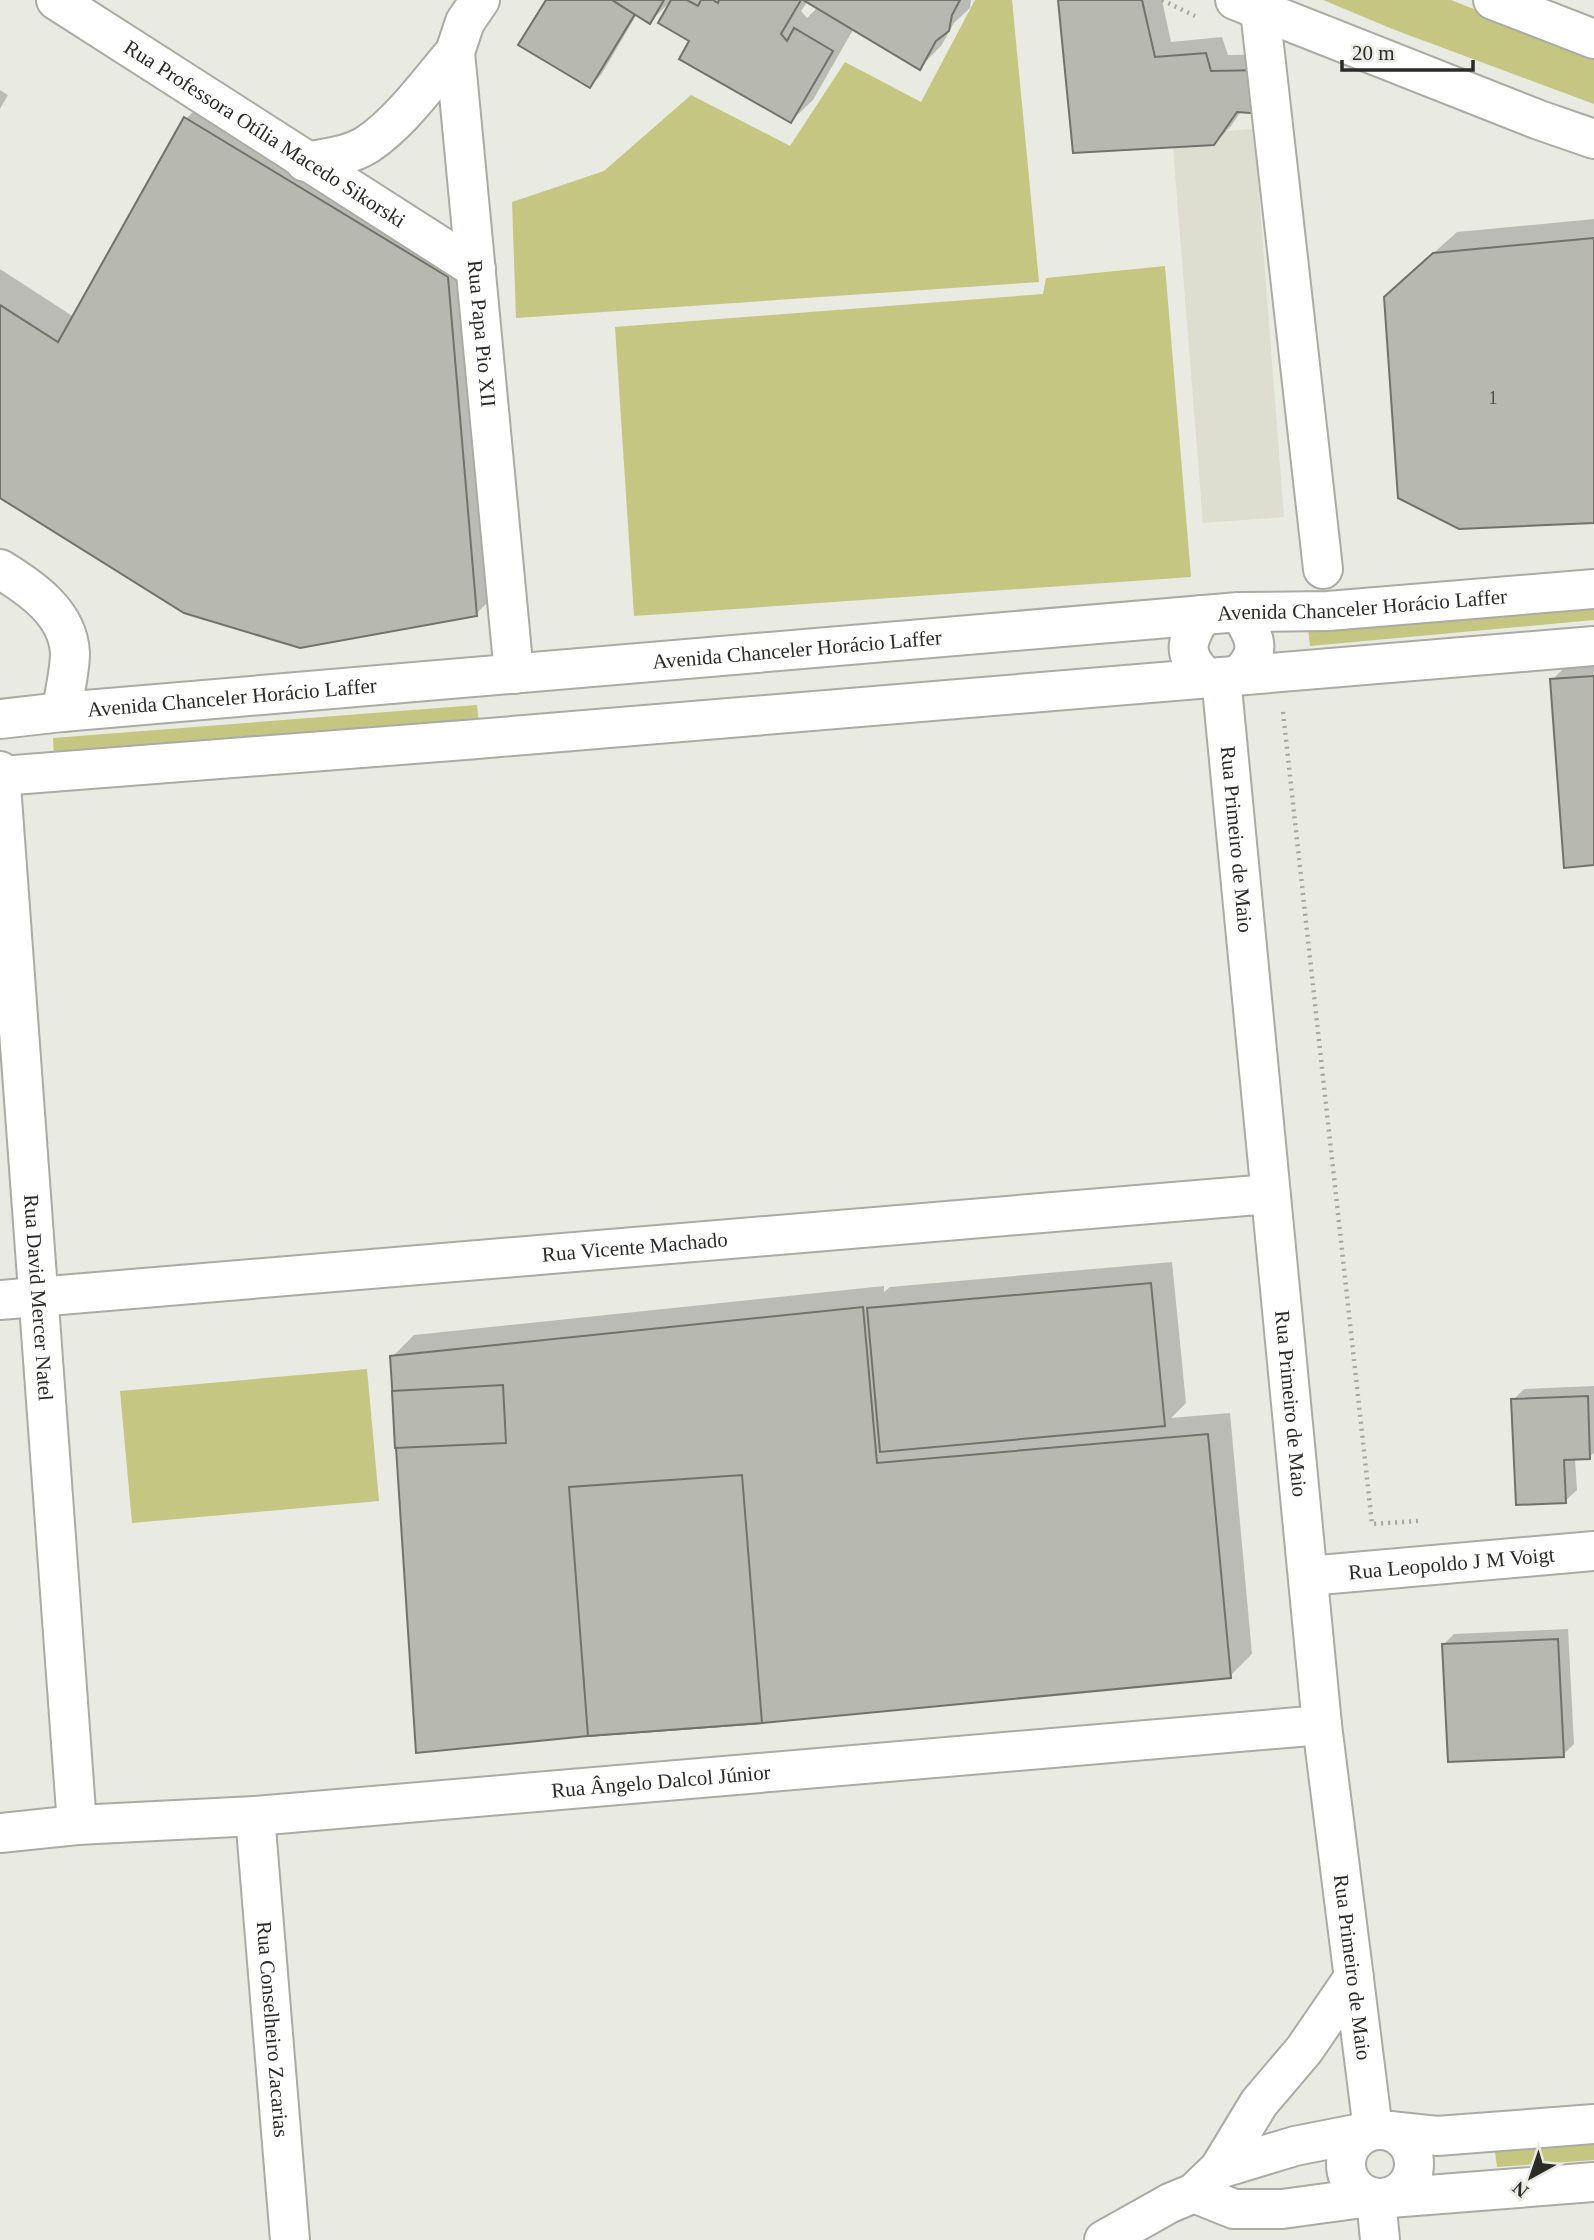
<svg xmlns="http://www.w3.org/2000/svg" width="1594" height="2240" font-family="Georgia,serif">
	<style>
		.built { fill: #dddecf }
		.green { fill: #c4c681 }
		.shadow { fill: #0003; fill-rule: evenodd }
		.building { fill: #b7b8af; stroke: #72726b; stroke-width: 2 }
		.lines { fill: none; stroke-linecap: round; stroke-linejoin: round }
		.street-casing { stroke: #aaaba3; stroke-width: 42 }
		.secondary-casing { stroke: #aaaba3; stroke-width: 42 }
		.path { stroke: #a7a7a1; stroke-width: 4.5; stroke-dasharray: 2 5; stroke-linecap: butt }
		.street { stroke: #fff; stroke-width: 38 }
		.secondary { stroke: #fff; stroke-width: 38 }
		.labels { text-anchor: middle; dominant-baseline: central; stroke-width: 5; stroke-linejoin: round; paint-order: stroke }
		.number-label { font-size: 18px; fill: #4e4e4a }
		.street-label { font-size: 21px; fill: #2b2b28; stroke: #e9eae1 }
	</style>
	<rect width="100%" height="100%" fill="#e9eae1"/>
	<path class="built" d="M1254 129 1284 517 1203 523 1172 135Z"/>
	<g class="green">
		<path d="M975 0H1012L1039 282 516 318 512 202 604 171 691 95 790 146 845 62 921 102Z"/>
		<path d="M1323 0H1451L1594 57V104L1395 30Z"/>
		<path d="M1165 266 1191 577 634 616 615 327 1043 294 1046 278Z"/>
		<path d="M1594 603V620L1310 646 1308 629Z"/>
		<path d="M477 705 479 723 54 756 53 738Z"/>
		<path d="M367 1369 379 1501 132 1523 120 1391Z"/>
		<path d="M1594 2144V2160L1497 2167 1495 2151Z"/>
	</g>
	<g class="shadow">
		<path d="M548 0H672L650 22 637 14 601 75 590 86Z"/>
		<path d="M673 0H971L970 8 954 23 941 46 920 67 854 28 813 100 791 121 691 41ZM808 1 818 7 807 18 801 11Z"/>
		<path d="M1060 0H1162L1171 42 1222 37 1228 55 1280 54 1231 126 1214 144Z"/>
		<path d="M0 90 8 95 0 109Z"/>
		<path d="M208 97 469 256 498 592 476 614 0 496V269L74 317 186 119Z"/>
		<path d="M1594 219V521L1408 276 1457 232Z"/>
		<path d="M1594 656V864L1552 680 1574 658Z"/>
		<path d="M1172 1262 1186 1403 1171 1418 1230 1413 1252 1654 1230 1676 392 1357 414 1335 884 1286V1292L890 1287Z"/>
		<path d="M1594 1386V1453L1589 1457 1575 1458 1577 1490 1565 1501 1513 1400 1524 1389Z"/>
		<path d="M1568 1629 1574 1744 1563 1755 1443 1645 1454 1634Z"/>
	</g>
	<g class="building">
		<path d="M546 0H612L635 14 590 88 518 45Z"/>
		<path d="M612 0H664L650 24Z"/>
		<path d="M671 0H687L698 6 701 0H713L718 3 719 0H801L781 34 787 41 794 28 833 51 791 123 679 59 689 41 658 23Z"/>
		<path d="M803 0H960L952 15 949 31 936 41 920 70Z"/>
		<path d="M1058 0H1142L1155 57 1206 53 1211 71 1264 70 1263 114 1237 112 1214 145 1073 153Z"/>
		<path d="M184 117 448 277 477 616 300 648 184 613 0 498V305L58 342Z"/>
		<path d="M1594 238V523L1459 529 1398 498 1384 297 1433 253Z"/>
		<path d="M1594 676V865L1564 868 1550 679Z"/>
		<path d="M1151 1283 1165 1426 880 1452 867 1308Z"/>
		<path d="M863 1307 877 1463 1208 1434 1231 1678 762 1723 588 1736 416 1753 390 1356Z"/>
		<path d="M503 1385 506 1443 395 1448 392 1391Z"/>
		<path d="M1588 1396 1590 1459 1564 1460 1566 1503 1516 1505 1511 1399Z"/>
		<path d="M742 1475 762 1723 588 1736 569 1487Z"/>
		<path d="M1558 1639 1564 1757 1448 1762 1442 1644Z"/>
	</g>
	<g class="lines">
		<g class="street-casing">
			<g id="street">
				<path id="s1" d="M56 0 476 269"/>
				<path id="s2" d="M480 0 465 22 455 52 514 674"/>
				<path d="M1260 10 1323 569"/>
				<path d="M305 162C326 158 350 156 368 144 401 122 429 82 455 52"/>
				<path d="M0 569C31 588 68 613 70 653 70 671 64 693 62 712"/>
				<path id="s3" d="M0 771 77 1825"/>
				<path id="s4" d="M0 1300 1269 1194"/>
				<path id="s5" d="M1308 1576 1594 1551"/>
				<path id="s6" d="M255 1816 290 2240"/>
				<path id="s7" d="M0 1833 77 1825 255 1816 1322 1725"/>
				<path d="M1376 2199 1380 2240"/>
			</g>
		</g>
		<g class="secondary-casing">
			<g id="secondary">
				<path d="M1235 0 1539 120 1594 139"/>
				<path d="M1493 0 1594 39"/>
				<path d="M1202 615C1185 643 1182 654 1206 678"/>
				<path d="M1238 675C1264 653 1255 636 1239 612"/>
				<path id="s8" d="M1221 677 1322 1725 1373 2130"/>
				<path id="s9" d="M0 719 62 712 1239 612 1328 611 1594 589"/>
				<path d="M0 776 465 740 1594 646"/>
				<circle cx="1380" cy="2164" r="34"/>
				<path d="M1390 2131 1437 2136 1594 2124"/>
				<path d="M1219 2169 1259 2103 1304 2050 1354 1977"/>
				<path d="M1194 2193 1234 2209H1282L1370 2197"/>
				<path d="M1390 2198 1594 2182"/>
				<path d="M1104 2240 1170 2203 1194 2193 1219 2169 1295 2146 1366 2132"/>
			</g>
		</g>
		<g class="path">
			<path d="M1162 0 1195 16"/>
			<path d="M1283 712 1372 1524 1418 1521"/>
		</g>
		<use href="#street" class="street"/>
		<use href="#secondary" class="secondary"/>
	</g>
	<g class="labels">
		<g class="number-label">
			<text x="1493" y="398">1</text>
		</g>
		<g class="street-label">
			<text stroke="none"><textPath href="#s1" startOffset="248">Rua Professora Otília Macedo Sikorski</textPath></text>
			<text stroke="none"><textPath href="#s2" startOffset="341">Rua Papa Pio XII</textPath></text>
			<text stroke="none"><textPath href="#s9" startOffset="1367">Avenida Chanceler Horácio Laffer</textPath></text>
			<text stroke="none"><textPath href="#s9" startOffset="800">Avenida Chanceler Horácio Laffer</textPath></text>
			<text stroke="none"><textPath href="#s9" startOffset="233">Avenida Chanceler Horácio Laffer</textPath></text>
			<text stroke="none"><textPath href="#s8" startOffset="163">Rua Primeiro de Maio</textPath></text>
			<text stroke="none"><textPath href="#s4" startOffset="637">Rua Vicente Machado</textPath></text>
			<text stroke="none"><textPath href="#s3" startOffset="528">Rua David Mercer Natel</textPath></text>
			<text stroke="none"><textPath href="#s8" startOffset="730">Rua Primeiro de Maio</textPath></text>
			<text stroke="none"><textPath href="#s5" startOffset="144">Rua Leopoldo J M Voigt</textPath></text>
			<text stroke="none"><textPath href="#s7" startOffset="663">Rua Ângelo Dalcol Júnior</textPath></text>
			<text stroke="none"><textPath href="#s8" startOffset="1297">Rua Primeiro de Maio</textPath></text>
			<text stroke="none"><textPath href="#s6" startOffset="214">Rua Conselheiro Zacarias</textPath></text>
		</g>
	</g>
	<g transform="translate(1531 2177) rotate(220)" stroke="#e9eae1" stroke-width="5" paint-order="stroke">
	<path d="M0-5L12 26L0 18L-12 26Z" fill="#2b2b28"/>
	<text y="-10" font-size="19" font-weight="bold" text-anchor="middle" fill="#2b2b28">N</text>
	</g>
	<path d="M1342 60v10h131v-10" fill="none" stroke="#2b2b28" stroke-width="3.5"/>
	<text x="1352" y="60" font-size="21" fill="#2b2b28" stroke="#e9eae1" stroke-width="5" paint-order="stroke">20 m</text>
</svg>
